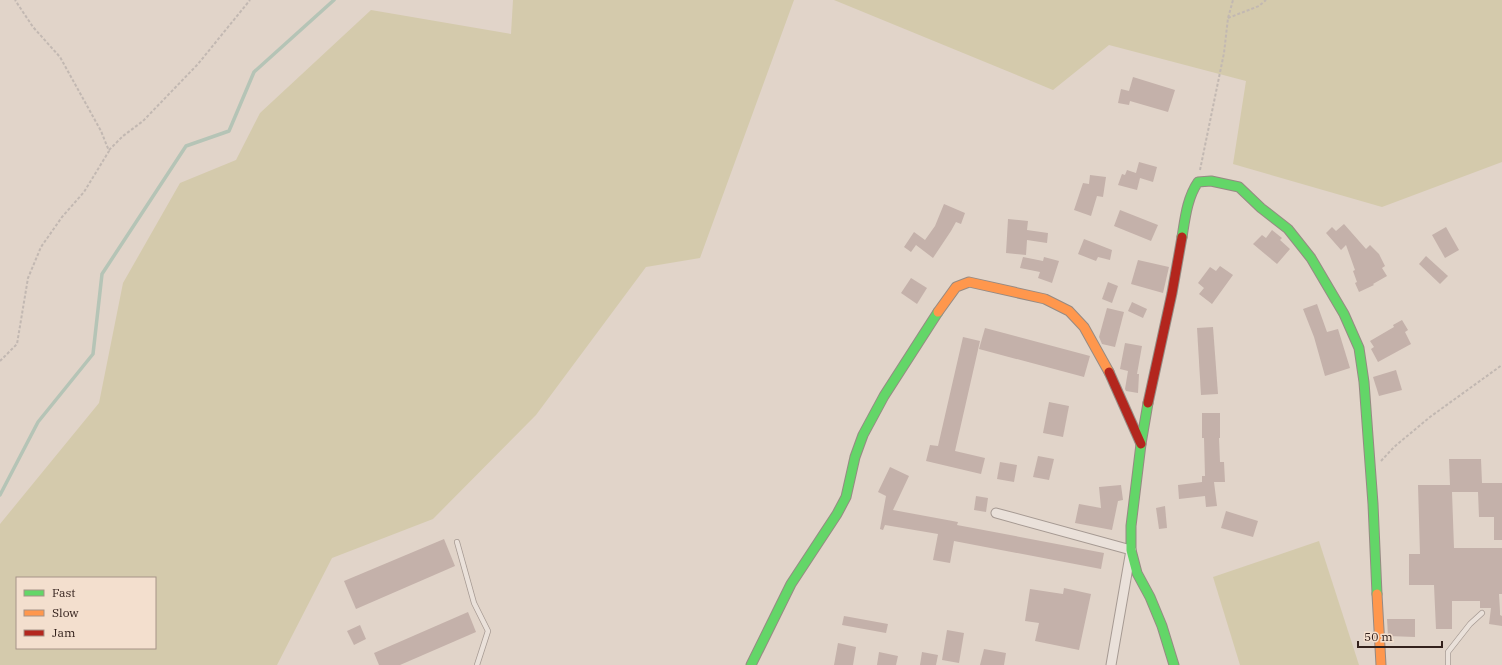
<svg xmlns="http://www.w3.org/2000/svg" width="1502" height="665" font-family="'IBM Plex Serif',serif">
	<style>
		.green { fill: #d4caac; fill-rule: evenodd }
		.lines { fill: none; stroke-linecap: round; stroke-linejoin: round }
		.stream { stroke: #b5c4b6; stroke-width: 3.5 }
		.building { fill: #c4b1aa }
		.lane-casing { stroke: #a69a93; stroke-width: 6 }
		.street-casing { stroke: #a69a93; stroke-width: 11 }
		.fast-casing { stroke: #968a83; stroke-width: 11 }
		.slow-casing { stroke: #968a83; stroke-width: 11 }
		.jam-casing { stroke: #968a83; stroke-width: 11 }
		.path { stroke: #c2b8b2; stroke-width: 2; stroke-dasharray: 3 2; stroke-linecap: butt }
		.lane { stroke: #eae1da; stroke-width: 4.5 }
		.street { stroke: #eae1da; stroke-width: 9 }
		.fast { stroke: #63d668; stroke-width: 9 }
		.slow { stroke: #ff974d; stroke-width: 9 }
		.jam { stroke: #b3261e; stroke-width: 9 }
	</style>
	<rect width="100%" height="100%" fill="#e1d4c9"/>
	<g class="green">
		<path d="M513 0H794L700 258 646 267 536 415 433 519 332 558 277 665H0V524L99 403 123 283 180 183 236 160 260 113 371 10 511 34ZM17 578H155V648H17Z"/>
		<path d="M834 0H1502V162L1382 207 1233 164 1246 81 1109 45 1053 90Z"/>
		<path d="M1319 541 1359 665H1240L1213 577Z"/>
	</g>
	<g class="lines">
		<path class="stream" d="M0 495 38 422 93 354 102 274 186 146 229 131 254 72 334 0"/>
	</g>
	<g class="building">
		<path d="M1133 77 1175 90 1168 112 1130 101 1129 105 1118 103 1121 89 1129 91Z"/>
		<path d="M1139 162 1157 167 1153 182 1140 178 1137 190 1118 185 1122 174 1125 175 1127 170 1136 173Z"/>
		<path d="M1090 175 1106 177 1103 197 1097 196 1091 216 1074 210 1083 183 1089 184Z"/>
		<path d="M944 204 965 213 961 224 956 222 951 231 933 258 916 245 911 252 904 247 914 232 925 240 935 226Z"/>
		<path d="M1120 210 1158 225 1151 241 1114 226Z"/>
		<path d="M1008 219 1028 221 1027 230 1048 233 1047 243 1027 240 1026 255 1006 253Z"/>
		<path d="M1344 224 1366 249 1370 245 1379 254 1385 266 1382 268 1387 276 1373 284 1374 285 1359 292 1355 283 1357 282 1353 271 1355 270 1346 245 1341 250 1326 233 1332 227 1336 231Z"/>
		<path d="M1446 227 1459 250 1445 258 1432 235Z"/>
		<path d="M1272 230 1282 238 1280 240 1290 249 1277 264 1253 244 1262 235 1266 238Z"/>
		<path d="M1084 239 1112 250 1110 260 1098 257 1096 261 1078 254Z"/>
		<path d="M1426 256 1448 276 1440 284 1419 264Z"/>
		<path d="M1023 257 1043 261 1044 257 1059 261 1052 283 1038 278 1040 272 1020 268Z"/>
		<path d="M1138 260 1169 267 1163 293 1131 284Z"/>
		<path d="M1220 266 1233 275 1212 304 1199 294 1204 288 1198 283 1210 267 1216 271Z"/>
		<path d="M911 278 927 288 917 304 901 293Z"/>
		<path d="M1108 282 1118 286 1112 303 1102 299Z"/>
		<path d="M1132 302 1147 309 1143 318 1128 311Z"/>
		<path d="M1317 304 1327 332 1338 329 1350 368 1325 376 1314 337 1303 309Z"/>
		<path d="M1107 308 1124 312 1115 347 1102 344 1099 337Z"/>
		<path d="M1402 320 1408 330 1405 332 1411 344 1378 362 1371 349 1374 347 1370 341 1394 327 1393 325Z"/>
		<path d="M1213 327 1218 394 1201 395 1197 328Z"/>
		<path d="M985 328 1090 356 1084 377 979 349Z"/>
		<path d="M963 337 980 341 955 451 985 458 981 474 926 461 930 445 938 446Z"/>
		<path d="M1125 343 1142 346 1137 374H1139L1138 393 1126 391 1125 389 1128 371 1120 369Z"/>
		<path d="M1396 370 1402 390 1379 396 1373 377Z"/>
		<path d="M1049 402 1069 406 1063 437 1043 433Z"/>
		<path d="M1202 413H1220V438H1219L1220 462H1224L1225 482H1214L1217 506 1206 507 1205 496 1179 499 1178 485 1202 482V476H1205L1204 438H1202Z"/>
		<path d="M1038 456 1054 459 1049 480 1033 477Z"/>
		<path d="M1449 459H1481L1482 483H1502V540H1494V517H1479L1478 492H1452L1454 548H1502V594H1499L1500 611V615L1502 616V626L1489 624 1491 608H1480V601H1452V629H1436L1434 585H1409V554H1420L1418 485H1450Z"/>
		<path d="M1000 462 1017 465 1014 482 997 479Z"/>
		<path d="M890 467 909 476 893 510 958 522 957 525 1104 553 1101 569 954 541 950 563 933 560 938 534 885 525 883 530 880 529 886 496 878 492Z"/>
		<path d="M1121 485 1123 500 1118 501 1112 530 1075 523 1079 504 1101 508 1099 487Z"/>
		<path d="M976 496 988 498 986 512 974 510Z"/>
		<path d="M1165 506 1167 528 1159 529 1156 508Z"/>
		<path d="M1226 511 1258 521 1253 537 1221 528Z"/>
		<path d="M444 539 455 566 356 609 344 581Z"/>
		<path d="M1064 588 1091 594 1079 650 1035 641 1039 623 1025 621 1030 589 1063 594Z"/>
		<path d="M468 612 476 632 400 665H379L374 653Z"/>
		<path d="M844 616 888 624 886 633 842 625Z"/>
		<path d="M1387 619H1415V637L1388 636Z"/>
		<path d="M360 625 366 639 354 645 347 631Z"/>
		<path d="M947 630 964 633 959 663 942 660Z"/>
		<path d="M838 643 856 647 853 665H834Z"/>
		<path d="M984 649 1006 653 1004 665H980Z"/>
		<path d="M879 652 898 656 896 665H877Z"/>
		<path d="M922 652 938 655 936 665H920Z"/>
	</g>
	<g class="lines">
		<g class="lane-casing">
			<g id="lane">
				<path d="M457 542 474 603 488 631 477 665"/>
				<path d="M1448 665V652L1470 624 1482 613"/>
			</g>
		</g>
		<g class="street-casing">
			<path id="street" d="M996 513 1131 550 1111 665"/>
		</g>
		<g class="fast-casing">
			<g id="fast">
				<path d="M1182 237C1185 219 1187 198 1198 182L1211 181 1239 187 1261 208 1288 229 1311 258 1344 314 1359 348 1364 382 1373 504 1377 594"/>
				<path d="M1148 403 1141 444 1131 526V550L1137 573 1150 597 1162 626 1174 665"/>
				<path d="M751 665 791 584 837 514 846 497 855 457 863 435 884 396 938 312"/>
			</g>
		</g>
		<g class="slow-casing">
			<g id="slow">
				<path d="M938 312 956 287 969 282 1045 299 1069 311 1084 327 1109 372"/>
				<path d="M1377 594 1381 665"/>
			</g>
		</g>
		<g class="jam-casing">
			<g id="jam">
				<path d="M1109 372 1141 444"/>
				<path d="M1148 403 1172 293 1182 237"/>
			</g>
		</g>
		<g class="path">
			<path d="M1228 18 1259 6 1266 0"/>
			<path d="M109 150 123 136 143 121 198 64 250 0"/>
			<path d="M1200 170 1224 53 1228 18 1233 0"/>
			<path d="M0 361 17 344 28 278 41 247 62 217 84 192 109 151 101 131 60 57 33 27 15 0"/>
			<path d="M1381 461 1394 447 1430 417 1502 365"/>
		</g>
		<use href="#lane" class="lane"/>
		<use href="#street" class="street"/>
		<use href="#fast" class="fast"/>
		<use href="#slow" class="slow"/>
		<use href="#jam" class="jam"/>
	</g>
	<rect x="16" y="577" width="140" height="72" fill="#f3dfce" stroke="#a69387"/>
	<rect x="24" y="590" width="20" height="6" fill="#63d668" stroke="#a69387"/>
	<text x="52" y="597" font-size="12" fill="#33211c">Fast</text>
	<rect x="24" y="610" width="20" height="6" fill="#ff974d" stroke="#a69387"/>
	<text x="52" y="617" font-size="12" fill="#33211c">Slow</text>
	<rect x="24" y="630" width="20" height="6" fill="#b3261e" stroke="#a69387"/>
	<text x="52" y="637" font-size="12" fill="#33211c">Jam</text>
	<path d="M1358 641v6h84v-6" fill="none" stroke="#33211c" stroke-width="2"/>
	<text x="1364" y="641" font-size="12" fill="#33211c" stroke="#f3dfce" stroke-width="3" paint-order="stroke">50 m</text>
</svg>
